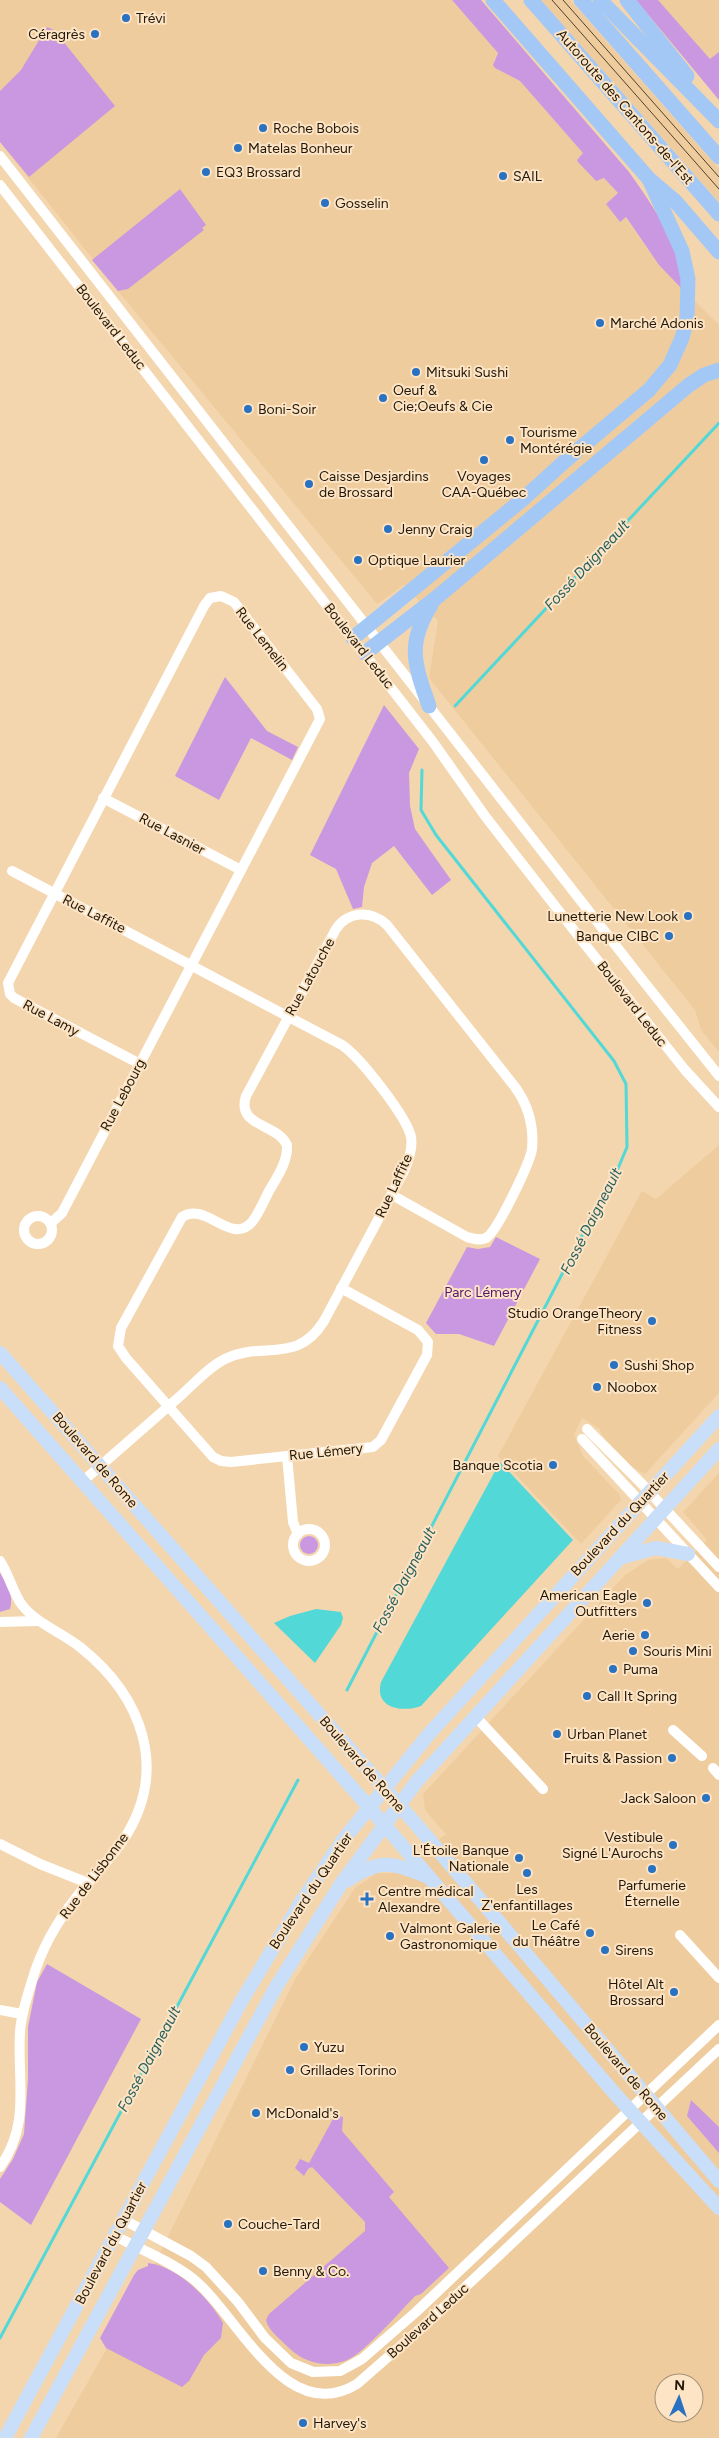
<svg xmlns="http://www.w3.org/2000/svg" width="719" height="2438" font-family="Figtree,sans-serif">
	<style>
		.built { fill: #efcc9e; fill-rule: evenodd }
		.green { fill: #c998e1 }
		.water { fill: #52d8d7 }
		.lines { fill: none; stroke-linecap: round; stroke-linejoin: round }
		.stream { stroke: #52d8d7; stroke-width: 3 }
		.minor { stroke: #fff; stroke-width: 10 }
		.major { stroke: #c8def9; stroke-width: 14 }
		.highway { stroke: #a4c8f5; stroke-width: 15 }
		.tram { stroke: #4f402b; stroke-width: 1 }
		.poi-dot { fill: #2971c1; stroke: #fce4c4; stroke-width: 2 }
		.labels { text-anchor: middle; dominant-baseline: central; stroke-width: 4; stroke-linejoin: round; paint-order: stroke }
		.poi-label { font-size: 14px; fill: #221708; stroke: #fce4c4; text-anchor: start }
		.street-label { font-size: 14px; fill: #221708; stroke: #fce4c4 }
		.park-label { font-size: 14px; fill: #54166c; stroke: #fce4c4 }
		.water-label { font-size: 15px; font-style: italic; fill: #28605f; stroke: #fce4c4 }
	</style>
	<rect width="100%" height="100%" fill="#f4d6ae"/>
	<g class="built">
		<path d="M0 0H452L498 53 494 60 495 68 520 81 583 153 577 160 598 180 604 178 619 193 607 204 620 221 625 217 659 265 719 325V1052L701 1030 695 1010 429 678 438 621 404 585 377 604 118 291 0 142Z"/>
		<path d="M541 0H570L719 169V202Z"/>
		<path d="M658 0H719V52L710 59Z"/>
		<path d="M719 1145V1393L645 1474 632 1467 601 1434 600 1429 582 1418 574 1434 583 1456 619 1494 621 1500 581 1544 498 1456 642 1191 656 1199Z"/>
		<path d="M719 1473V2438H56L152 2269 295 1979 355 1888 377 1873H395L446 1834 425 1810 423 1794 625 1575 648 1560 666 1558 678 1569 707 1540 683 1512ZM664 2383H694V2413H664Z"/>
	</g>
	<g class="green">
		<path d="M452 0H481L629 172C648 199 667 226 678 257 681 267 681 279 682 289L659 265 626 217 620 222 606 204 618 193 604 178 596 181 578 162 577 160 583 153 520 81 495 68 493 65 498 53Z"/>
		<path d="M636 0H658L710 59 719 52V100Z"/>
		<path d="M47 27 54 30 115 106 29 177 0 142V91L21 70Z"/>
		<path d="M180 189 206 225 202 228 204 230 128 289 118 291 92 260Z"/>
		<path d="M225 677 267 731 298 747 292 760 251 738 219 800 175 776Z"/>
		<path d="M384 705 419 749 409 773 410 806 415 829 451 880 432 895 394 846 372 863 364 887 362 907 353 909 336 869 310 855Z"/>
		<path d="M496 1237 540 1259 494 1346 459 1334H436L426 1323 467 1247 478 1249 490 1247Z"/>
		<circle cx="309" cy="1545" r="9"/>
		<path d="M0 1573C7 1584 14 1595 10 1609L0 1612Z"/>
		<path d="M47 1964 141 2019 31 2225 0 2202V2179L13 2159 24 2134 28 2079V2027L37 1982Z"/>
		<path d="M691 2100 719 2127V2153L687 2116Z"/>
		<path d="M335 2115 343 2117 342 2131 394 2192 389 2197 449 2268 421 2294 415 2296C399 2313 369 2347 351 2358 331 2369 306 2364 290 2349 283 2341 268 2331 266 2320L269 2314 365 2231V2222L312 2167 308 2169 304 2176 295 2168 300 2159 309 2163Z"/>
		<path d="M148 2263C177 2266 210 2299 223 2323L221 2338 204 2355 189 2381 182 2387 106 2348 100 2338 134 2275 138 2270 148 2266Z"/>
	</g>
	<g class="water">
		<path d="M500 1462 573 1540 421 1706C402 1713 374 1708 381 1682Z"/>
		<path d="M316 1609 341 1612 343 1618 341 1625 315 1663 274 1623 290 1616Z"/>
	</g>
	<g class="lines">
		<g class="stream">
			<path d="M455 706 719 423"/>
			<path d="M347 1690 590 1220 614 1178 627 1147 626 1084 614 1061 436 835 421 810 422 770"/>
			<path d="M0 2338 298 1780"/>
		</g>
		<g class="minor">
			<path d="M0 156 641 978 719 1076"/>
			<path d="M0 185 433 742 485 816 587 947 685 1070 719 1107"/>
			<path d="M103 798 241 870"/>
			<path d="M12 871 342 1045C360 1057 407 1117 411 1137 413 1149 409 1160 404 1171L324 1321C296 1366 263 1340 225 1359 207 1368 193 1385 178 1398 146 1426 114 1454 82 1482"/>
			<circle cx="38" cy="1230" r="14"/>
			<path d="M51 1223 62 1213 320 719 317 709 234 602 221 596 210 598 204 606 8 983 10 994 14 998 140 1064"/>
			<path d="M341 1288 418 1330 428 1342 427 1355 381 1440 373 1447 231 1462 221 1461 213 1457 126 1358 118 1346 121 1328 182 1217C206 1201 231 1246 252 1222 259 1213 264 1201 269 1191 277 1177 288 1162 287 1145 277 1123 236 1127 246 1096L336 929C348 911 371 910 387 925L515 1087C528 1105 534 1127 532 1149 530 1163 497 1232 486 1238 480 1241 474 1239 467 1237L392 1195"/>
			<path d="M587 1429 641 1483 719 1567"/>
			<path d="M582 1439 719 1587"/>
			<path d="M287 1456 293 1522 298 1534"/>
			<circle cx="309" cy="1545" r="16"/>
			<path d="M0 1561C9 1575 14 1595 22 1605 37 1624 61 1632 80 1647 143 1697 170 1771 122 1842 109 1861 92 1877 78 1895 58 1920 41 1949 32 1981 27 1997 21 2015 20 2032 17 2082 31 2124 0 2167"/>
			<path d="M0 1622 37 1621"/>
			<path d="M475 1716 543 1789"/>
			<path d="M673 1730 702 1756"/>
			<path d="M713 1768 719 1775"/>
			<path d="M0 1844 40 1864 88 1883"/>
			<path d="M680 1935 719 1978"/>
			<path d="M0 2010 22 2014"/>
			<path d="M124 2220 191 2256 206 2267 238 2302 265 2338 291 2363 313 2372 340 2371 362 2359 416 2312 719 2025"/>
			<path d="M115 2236C140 2249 170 2261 192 2278 237 2313 285 2428 357 2384L428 2322 719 2049"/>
		</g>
		<g class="major">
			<path d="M0 1353 415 1823 719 2181"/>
			<path d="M0 1388 369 1807 616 2095 719 2208"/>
			<path d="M623 1557 656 1548 688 1554"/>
			<path d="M346 1881C382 1858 390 1862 428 1877"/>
			<path d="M5 2438 242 2000 301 1902 343 1840 429 1734 719 1416"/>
			<path d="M31 2438 276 1987 341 1884 417 1781 719 1449"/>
		</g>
		<g class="highway">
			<path d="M493 0 649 179 675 201 719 252"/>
			<path d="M531 0 719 214"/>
			<path d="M581 0 719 157"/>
			<path d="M600 0 719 121"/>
			<path d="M627 0 687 76"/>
			<path d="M353 638 522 500 565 461 649 390 670 365 682 338 687 318 688 279 682 251 649 179"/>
			<path d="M365 653 436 598 689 385 704 375 719 370"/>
			<path d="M429 706C415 665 406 645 431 605"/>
		</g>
		<g class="tram">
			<path d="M552 0 719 189"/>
			<path d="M563 0 719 177"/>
		</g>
	</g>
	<g class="poi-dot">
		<circle cx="126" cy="18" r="5"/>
		<circle cx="95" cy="34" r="5"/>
		<circle cx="263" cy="128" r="5"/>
		<circle cx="238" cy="148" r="5"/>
		<circle cx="206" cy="172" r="5"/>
		<circle cx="503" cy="176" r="5"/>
		<circle cx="325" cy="203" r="5"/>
		<circle cx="600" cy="323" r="5"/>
		<circle cx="416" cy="372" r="5"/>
		<circle cx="383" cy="398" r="5"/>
		<circle cx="248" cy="409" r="5"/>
		<circle cx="510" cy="440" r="5"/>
		<circle cx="484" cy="460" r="5"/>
		<circle cx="309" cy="484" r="5"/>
		<circle cx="388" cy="529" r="5"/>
		<circle cx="358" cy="560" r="5"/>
		<circle cx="688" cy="916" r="5"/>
		<circle cx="669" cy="936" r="5"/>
		<circle cx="652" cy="1321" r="5"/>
		<circle cx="614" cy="1365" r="5"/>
		<circle cx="597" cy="1387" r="5"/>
		<circle cx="553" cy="1465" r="5"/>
		<circle cx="647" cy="1603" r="5"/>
		<circle cx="645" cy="1635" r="5"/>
		<circle cx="633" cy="1651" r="5"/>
		<circle cx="613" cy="1669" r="5"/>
		<circle cx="587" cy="1696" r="5"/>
		<circle cx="557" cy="1734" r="5"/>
		<circle cx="672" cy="1758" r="5"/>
		<circle cx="706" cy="1798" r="5"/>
		<circle cx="673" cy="1845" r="5"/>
		<circle cx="519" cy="1858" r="5"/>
		<circle cx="652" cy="1869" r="5"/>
		<circle cx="527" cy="1873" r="5"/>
		<path d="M364.5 1891.5h5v5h5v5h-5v5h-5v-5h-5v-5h5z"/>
		<circle cx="590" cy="1933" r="5"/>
		<circle cx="390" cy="1936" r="5"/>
		<circle cx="605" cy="1950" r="5"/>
		<circle cx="674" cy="1992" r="5"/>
		<circle cx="304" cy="2047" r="5"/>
		<circle cx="290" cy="2070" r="5"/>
		<circle cx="256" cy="2113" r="5"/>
		<circle cx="228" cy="2224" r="5"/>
		<circle cx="263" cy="2271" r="5"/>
		<circle cx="303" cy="2423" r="5"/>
	</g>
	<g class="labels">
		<g class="poi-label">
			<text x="136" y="18">Trévi</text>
			<text x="85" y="34" text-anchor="end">Céragrès</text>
			<text x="273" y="128">Roche Bobois</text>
			<text x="248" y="148">Matelas Bonheur</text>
			<text x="216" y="172">EQ3 Brossard</text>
			<text x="513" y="176">SAIL</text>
			<text x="335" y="203">Gosselin</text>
			<text x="610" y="323">Marché Adonis</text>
			<text x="426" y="372">Mitsuki Sushi</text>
			<text x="393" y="390">Oeuf &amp;<tspan x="393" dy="16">Cie;Oeufs &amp; Cie</tspan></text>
			<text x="258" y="409">Boni-Soir</text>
			<text x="520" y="432">Tourisme<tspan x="520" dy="16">Montérégie</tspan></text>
			<text x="319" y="476">Caisse Desjardins<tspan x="319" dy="16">de Brossard</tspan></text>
			<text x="484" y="476" text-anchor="middle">Voyages<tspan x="484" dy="16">CAA-Québec</tspan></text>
			<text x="398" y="529">Jenny Craig</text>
			<text x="368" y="560">Optique Laurier</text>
			<text x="678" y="916" text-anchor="end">Lunetterie New Look</text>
			<text x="659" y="936" text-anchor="end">Banque CIBC</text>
			<text x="642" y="1313" text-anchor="end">Studio OrangeTheory<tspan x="642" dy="16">Fitness</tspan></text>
			<text x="624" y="1365">Sushi Shop</text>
			<text x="607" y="1387">Noobox</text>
			<text x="543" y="1465" text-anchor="end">Banque Scotia</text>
			<text x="637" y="1595" text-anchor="end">American Eagle<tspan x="637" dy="16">Outfitters</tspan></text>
			<text x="635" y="1635" text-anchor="end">Aerie</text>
			<text x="643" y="1651">Souris Mini</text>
			<text x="623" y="1669">Puma</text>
			<text x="597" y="1696">Call It Spring</text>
			<text x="567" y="1734">Urban Planet</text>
			<text x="662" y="1758" text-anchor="end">Fruits &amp; Passion</text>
			<text x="696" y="1798" text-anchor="end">Jack Saloon</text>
			<text x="663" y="1837" text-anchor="end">Vestibule<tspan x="663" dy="16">Signé L'Aurochs</tspan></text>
			<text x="509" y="1850" text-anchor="end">L'Étoile Banque<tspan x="509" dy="16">Nationale</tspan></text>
			<text x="652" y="1885" text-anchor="middle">Parfumerie<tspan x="652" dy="16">Éternelle</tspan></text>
			<text x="527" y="1889" text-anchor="middle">Les<tspan x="527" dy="16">Z'enfantillages</tspan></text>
			<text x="378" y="1891">Centre médical<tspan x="378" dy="16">Alexandre</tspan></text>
			<text x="580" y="1925" text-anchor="end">Le Café<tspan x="580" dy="16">du Théâtre</tspan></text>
			<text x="400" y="1928">Valmont Galerie<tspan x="400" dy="16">Gastronomique</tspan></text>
			<text x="615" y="1950">Sirens</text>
			<text x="664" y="1984" text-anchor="end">Hôtel Alt<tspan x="664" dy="16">Brossard</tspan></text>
			<text x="314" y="2047">Yuzu</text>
			<text x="300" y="2070">Grillades Torino</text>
			<text x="266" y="2113">McDonald's</text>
			<text x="238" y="2224">Couche-Tard</text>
			<text x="273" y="2271">Benny &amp; Co.</text>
			<text x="313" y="2423">Harvey's</text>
		</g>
		<g class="street-label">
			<text transform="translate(625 107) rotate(49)">Autoroute des Cantons-de-l'Est</text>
			<text transform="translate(111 327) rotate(52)">Boulevard Leduc</text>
			<text transform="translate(262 639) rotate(52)">Rue Lemelin</text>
			<text transform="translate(359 646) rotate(52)">Boulevard Leduc</text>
			<text transform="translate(172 834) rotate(28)">Rue Lasnier</text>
			<text transform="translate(94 914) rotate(27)">Rue Laffite</text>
			<text transform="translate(310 977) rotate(-61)">Rue Latouche</text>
			<text transform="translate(632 1004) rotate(52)">Boulevard Leduc</text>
			<text transform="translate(51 1018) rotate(28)">Rue Lamy</text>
			<text transform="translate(123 1095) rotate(-62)">Rue Lebourg</text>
			<text transform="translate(394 1186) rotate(-65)">Rue Laffite</text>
			<text transform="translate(326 1452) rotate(-6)">Rue Lémery</text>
			<text transform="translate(95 1460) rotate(49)">Boulevard de Rome</text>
			<text transform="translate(620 1524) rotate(-47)">Boulevard du Quartier</text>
			<text transform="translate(362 1764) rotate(49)">Boulevard de Rome</text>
			<text transform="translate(94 1876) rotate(-53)">Rue de Lisbonne</text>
			<text transform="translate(311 1891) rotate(-56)">Boulevard du Quartier</text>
			<text transform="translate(626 2072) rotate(50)">Boulevard de Rome</text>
			<text transform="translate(111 2243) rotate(-62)">Boulevard du Quartier</text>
			<text transform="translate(428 2321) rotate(-42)">Boulevard Leduc</text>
		</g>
		<g class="park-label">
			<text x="483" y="1292">Parc Lémery</text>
		</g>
		<g class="water-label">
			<text transform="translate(587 565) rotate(-47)">Fossé Daigneault</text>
			<text transform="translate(591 1221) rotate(-63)">Fossé Daigneault</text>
			<text transform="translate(404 1580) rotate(-62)">Fossé Daigneault</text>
			<text transform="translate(149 2059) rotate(-62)">Fossé Daigneault</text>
		</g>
	</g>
	<g transform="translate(679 2398) rotate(3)"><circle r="24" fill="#fce4c4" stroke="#a59279"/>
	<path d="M0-4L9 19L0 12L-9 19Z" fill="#2971c1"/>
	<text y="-8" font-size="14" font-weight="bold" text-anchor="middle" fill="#221708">N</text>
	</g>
</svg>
